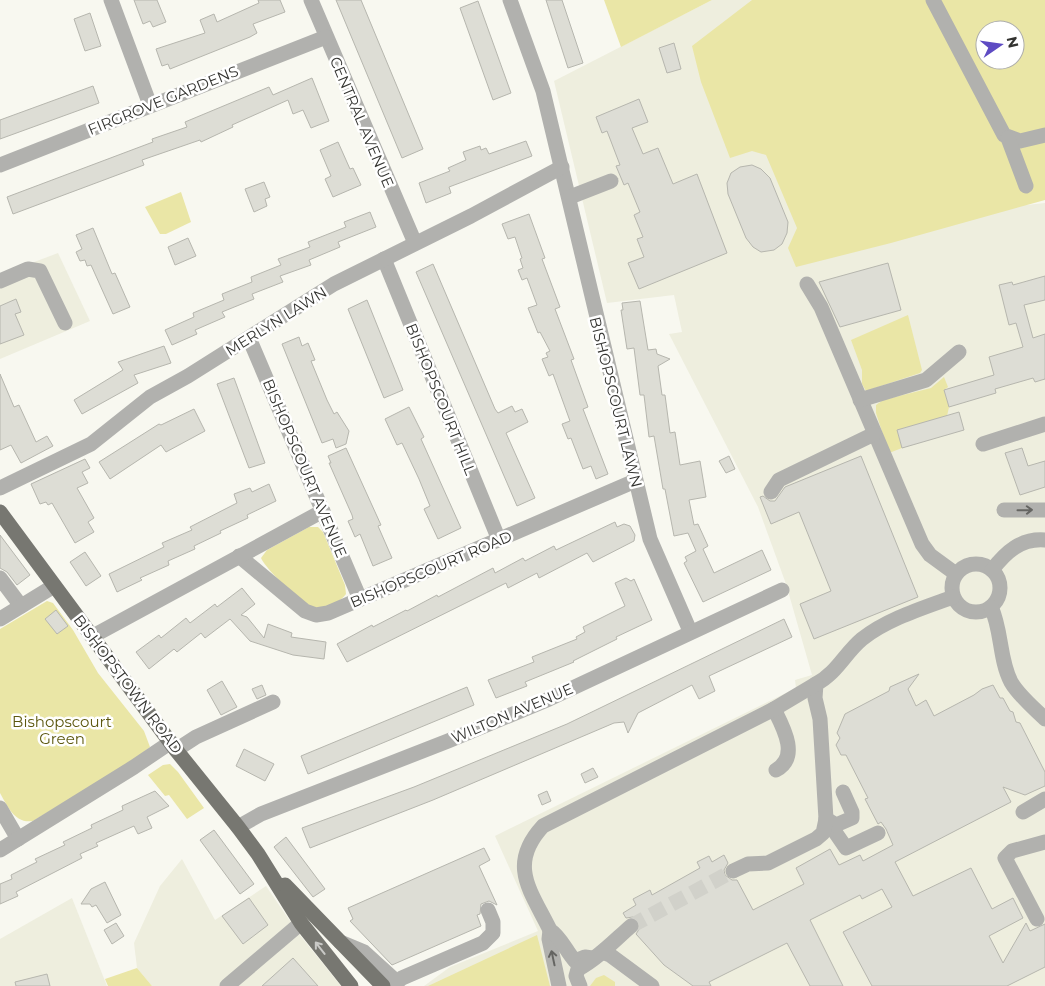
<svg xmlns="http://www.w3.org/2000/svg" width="1045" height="986" font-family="Montserrat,sans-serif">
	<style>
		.built { fill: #eeeede }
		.green { fill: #eae6a6; fill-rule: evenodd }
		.building { fill: #ddddd5; stroke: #b6b6ae }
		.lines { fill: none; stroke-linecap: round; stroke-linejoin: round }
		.minor-tunnel { stroke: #d1d1ca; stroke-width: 15; stroke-dasharray: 15 8; stroke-linecap: butt }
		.minor { stroke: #b1b1ae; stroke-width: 15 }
		.major { stroke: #777771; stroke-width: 15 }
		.oneway { stroke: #656562 }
		.oneway2 { stroke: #c9c9c6 }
		.labels { text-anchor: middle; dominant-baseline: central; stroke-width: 5; stroke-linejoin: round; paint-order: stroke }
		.street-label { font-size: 15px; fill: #333330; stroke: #fff }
		.park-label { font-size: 15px; fill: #5c570e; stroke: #fff }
	</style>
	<rect width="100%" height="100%" fill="#f8f8f0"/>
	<g class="built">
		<path d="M712 0H928L1027 205 1045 203V986H424L450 967 538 931 495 836 796 688 795 680 812 675 786 584 758 507 669 334 682 332 674 295 607 303 554 81Z"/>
		<path d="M58 253 90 321 0 359V275Z"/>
		<path d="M182 859 215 920 266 886 299 934 341 986H152L137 968 134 943 160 886Z"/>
		<path d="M72 898 107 986H0V939Z"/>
	</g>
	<g class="green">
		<path d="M604 0H712L621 47Z"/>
		<path d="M752 0H1045V200L891 243 796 267 788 248 797 228 766 155 752 151 730 158 701 82 692 46ZM985 30H1015V60H985Z"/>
		<path d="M181 192 191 222 166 234H160L145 207Z"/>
		<path d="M908 315 922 370 920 373 866 391 862 384V370L851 340Z"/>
		<path d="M944 377 948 387 944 390 949 407 947 416 897 430 902 448 889 453 876 413V405L883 400 931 388Z"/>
		<path d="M309 527H318L323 532 345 585 346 594C340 602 327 610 315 608 302 604 267 571 261 558L267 550Z"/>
		<path d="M47 601 53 603 73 630 98 673 144 731 150 747 131 762 33 821C15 824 8 807 0 793V629Z"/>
		<path d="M170 764 178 772 204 808 187 819 169 795 165 796 148 775 163 765Z"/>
		<path d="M537 935 550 986H428Z"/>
		<path d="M137 968 152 986H108L105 979Z"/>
		<path d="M604 975 615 982V986H590L596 978Z"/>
	</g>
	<g class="building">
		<path d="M134 0H157L166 22 153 27 150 21 143 24Z"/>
		<path d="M258 0H280L285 12 253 24 257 33 250 37 170 69 168 64 162 66 156 49 205 33 200 20 214 14 217 22 259 3Z"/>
		<path d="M336 0H361L423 149 402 158Z"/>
		<path d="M546 0H562L583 63 568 68Z"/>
		<path d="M478 1 511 93 493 100 460 8Z"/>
		<path d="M90 13 101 46 85 51 74 19Z"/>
		<path d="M674 43 681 69 667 73 659 48Z"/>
		<path d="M312 78 329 121 311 128 303 110 293 114 288 100 232 125 233 127 201 142 200 140 142 160 144 165 13 214 7 197 153 142 152 139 187 127 185 122 269 87 273 95Z"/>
		<path d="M93 86 99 103 0 139V120Z"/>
		<path d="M639 99 648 122 632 128 643 154 658 148 673 184 697 174 727 253 639 289 628 263 644 257 637 239 643 237 634 215 640 212 628 183 624 185 616 166 620 165 607 131 602 133 596 117Z"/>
		<path d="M526 141 532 156 449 187 451 193 426 203 419 183 450 171 448 168 466 160 463 152 480 146 481 150 486 148 489 154Z"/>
		<path d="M338 142 350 169 353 168 361 185 333 197 325 179 331 176 320 150Z"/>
		<path d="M752 165 761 169 770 178 788 222 787 233 782 244 774 250 761 252 753 247 746 238 728 194 727 183 731 173 740 167Z"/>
		<path d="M264 182 270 197 265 199 267 206 254 212 245 189Z"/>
		<path d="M370 212 376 227 338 242 340 247 309 260 311 265 280 276 283 282 252 294 254 299 222 312 225 317 195 330 197 334 172 345 165 330 194 317 193 313 224 300 222 294 252 282 251 277 281 265 278 259 310 247 308 242 346 227 344 222Z"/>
		<path d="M529 214 545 258 542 259 560 307 555 309 574 359 571 360 588 407 583 409 608 474 596 479 591 466 583 469 571 438 568 439 562 424 570 421 553 374 549 376 542 359 548 357 546 353 550 351 540 332 538 333 528 308 537 305 527 278 522 280 518 270 523 268 520 259 522 258 515 237 508 239 502 224Z"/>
		<path d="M93 228 112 274 115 273 130 307 113 314 91 265 87 266 85 260 80 261 76 252 82 249 76 235Z"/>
		<path d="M188 238 196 256 175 265 168 247Z"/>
		<path d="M888 263 901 310 840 327 819 282Z"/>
		<path d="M433 264 495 409 498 413 512 406 515 412 522 409 528 422 506 433 535 498 517 506 416 272Z"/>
		<path d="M1045 276V300L1024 305 1033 338 1045 334V379L1035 382 1033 378 995 389 996 393 949 407 944 390 994 375 989 357 1023 347 1016 323 1009 325 999 285 1012 282 1013 285Z"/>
		<path d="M16 299 21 312 15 314 24 335 0 344V306Z"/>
		<path d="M367 300 403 390 384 398 348 309Z"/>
		<path d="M640 301 648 350 656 349 657 354 670 359 658 366 662 395H665L670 433 675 432 680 465 700 461 706 497 689 500 694 525 698 524 708 546 703 549 714 573 762 550 771 570 703 602 684 563 687 561 685 557 696 551 688 533 674 536 665 489H663L654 436 649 437 644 395H640L634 348 627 349 621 310H623L622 303Z"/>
		<path d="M299 337 302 346 308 343 315 360 311 361 327 400 334 414 337 412 349 431 346 444 336 448 333 439 322 443 282 344Z"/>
		<path d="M164 346 171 363 134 375 138 383 82 414 74 400 123 370 118 362Z"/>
		<path d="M0 374 14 407 19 405 36 442 47 436 53 446 21 463 11 445 0 450Z"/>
		<path d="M234 378 265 463 249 468 217 384Z"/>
		<path d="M409 407 424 437 421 439 461 528 438 539 424 509 430 506 419 479 402 443 397 445 385 419Z"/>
		<path d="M194 409 205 431 166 452 161 445 110 479 99 462 159 424 161 425Z"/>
		<path d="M959 412 964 430 902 448 897 430Z"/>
		<path d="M346 448 381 525 378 526 392 558 373 566 360 534 355 537 348 521 353 519 352 515 329 463H331L328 456Z"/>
		<path d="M1022 448 1028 466 1045 461V487L1020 495 1005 453Z"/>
		<path d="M729 456 735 469 726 473 719 461Z"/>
		<path d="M861 456 918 597 814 639 800 604 831 591 799 512 771 524 760 497 763 496 770 501H775L785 487Z"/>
		<path d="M85 459 90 468 82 472 88 483 77 488 94 518 88 522 94 532 75 543 52 503 48 505 46 502 40 504 31 484Z"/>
		<path d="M269 484 276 501 247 515 248 518 220 531 221 533 194 546 195 549 168 561 169 565 140 578 142 580 117 592 109 574 164 547 162 543 192 530 190 527 237 503 234 494 250 488 252 492Z"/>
		<path d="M615 522 617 527 624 524 630 526 635 535 634 541 593 562 587 553 539 578 537 573 508 588 506 583 347 662 337 644 372 625 373 627 406 610 407 611 437 595 438 597 493 568 495 573 523 558 525 561 554 546 556 550Z"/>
		<path d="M0 535 30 575 17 585 7 572 0 568Z"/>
		<path d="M85 552 101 576 86 586 70 562Z"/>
		<path d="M626 578 631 581 634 579 652 620 616 637 617 639 573 661 574 662 525 682 527 686 496 698 488 680 534 662 532 657 577 639 576 637 585 632 583 627 625 606 615 583Z"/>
		<path d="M242 588 255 604 241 615 247 617 264 638 268 624 292 633 291 637 326 642 324 659 293 655 250 641 230 619 205 638 201 633 177 652 174 649 149 669 136 652 159 635 161 638 186 618 190 623 215 604 217 607Z"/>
		<path d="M56 610 68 626 57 634 45 619Z"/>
		<path d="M784 619 792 637 709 676 715 691 699 699 692 685 638 713 628 733 624 722 614 723 433 800 310 848 302 828 414 787 567 724Z"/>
		<path d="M919 674 908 689 916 706 926 700 934 716 974 695 982 689 993 685 1000 698H1003L1010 711 1013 712 1016 722 1020 723 1045 772V786L1025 795 1003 787 1011 802 895 862 913 896 971 868 992 909 1013 898 1023 918 989 936 1003 963 1026 923 1030 931 1045 924V967L1007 986H872L843 932 892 907 882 889 862 899 860 895 810 920 843 986H810L787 943 709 982 711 986H693L664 965 636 934 640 928 638 920 633 917 626 918 623 913 636 905 633 899 650 890 652 895 700 868 697 862 709 856 712 862 724 855 728 863 724 870 725 875 732 880H737L753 910 804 884 796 868 830 849 839 865 860 855 863 861 893 845 886 829 881 822 878 824 865 799 868 798 846 755H841L836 745 840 738 837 733 845 714 889 691 890 687Z"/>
		<path d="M222 681 237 707 221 715 207 690Z"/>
		<path d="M262 685 266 695 257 699 252 689Z"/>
		<path d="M467 687 474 705 308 774 301 756Z"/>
		<path d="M244 749 274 764 265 781 236 766Z"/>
		<path d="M593 768 598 777 585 783 581 774Z"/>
		<path d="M155 791 169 806 147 817 152 828 138 834 134 826 96 843 98 846 80 854 82 858 16 892 18 896 0 904V884L12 879 11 875 37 862 35 859 65 845 63 842 92 828 91 825 123 810 122 806Z"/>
		<path d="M547 791 551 801 542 805 538 795Z"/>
		<path d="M214 830 254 884 240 894 200 840Z"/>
		<path d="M286 837 325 889 313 897 274 847Z"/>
		<path d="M484 848 490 860 479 866 497 905 489 901 481 904 480 914 477 915 481 926 392 965 350 921 353 919 348 908Z"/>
		<path d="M105 882 121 915 107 923 96 905 92 907 90 904H81L91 889Z"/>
		<path d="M249 898 268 925 243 944 222 916Z"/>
		<path d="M116 923 124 936 112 944 104 930Z"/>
		<path d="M293 958 318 986H262Z"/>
		<path d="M47 974 50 986H16L15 982Z"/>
	</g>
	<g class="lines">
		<path class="minor-tunnel" d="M631 926 733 871"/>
		<g class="minor">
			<path d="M111 0 150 105"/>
			<path d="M311 0 415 243"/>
			<path d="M510 0 543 91 650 539 690 631"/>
			<path d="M933 0 1004 135 1020 141 1045 135"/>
			<path d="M1008 138 1026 186"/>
			<path d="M0 165 326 37"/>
			<path d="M570 197 611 181"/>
			<path d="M384 259 499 540"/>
			<path d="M0 281 28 269 40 271 65 323"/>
			<path d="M807 284 821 307 922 544 930 555 956 574"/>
			<path d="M249 338 360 599"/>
			<path d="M860 400 926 380 959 352"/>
			<path d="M983 444 1045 424"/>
			<path d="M0 488 91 444 150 397 188 376 334 284 471 216 562 167"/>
			<path d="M771 492 779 480 874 434"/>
			<path d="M1004 510H1045"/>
			<path d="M239 556 305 611 316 615 328 613 635 481"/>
			<circle cx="976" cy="588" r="24"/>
			<path d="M992 570C1006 552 1021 538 1045 540"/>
			<path d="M0 578 21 606"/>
			<path d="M991 607C1002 630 999 659 1011 682 1019 696 1034 708 1045 719"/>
			<path d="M0 619 54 586"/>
			<path d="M93 636 323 511"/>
			<path d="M774 709C783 727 800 757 776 770"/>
			<path d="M176 750 196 737 273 702"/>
			<path d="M0 808 18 839"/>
			<path d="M1023 812 1045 799"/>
			<path d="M826 819 846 848 878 833"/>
			<path d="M826 819 836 825 852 818V812L843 792"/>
			<path d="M238 827 261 814 448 741 549 699 782 590"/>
			<path d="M0 850 134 767 171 742"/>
			<path d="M733 871 748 864 768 863 816 839 823 833 826 819 820 719 815 698 816 684C837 673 845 653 862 639 887 619 923 608 953 597"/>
			<path d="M1037 919 1005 858 1012 851 1045 842"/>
			<path d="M550 930 549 939 559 986"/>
			<path d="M340 942 364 952 397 982"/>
			<path d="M602 952 610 955 652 986"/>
			<path d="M592 958 585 957 575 961C566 951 561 937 550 930 531 891 507 865 543 826L774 709 816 684"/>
			<path d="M227 986 301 923"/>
			<path d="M393 986 402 978 483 943 493 933V922L488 910"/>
			<path d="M580 986 576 976 578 969C597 959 614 941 631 926"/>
		</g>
		<g class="major">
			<path d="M0 512 176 750 238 827 258 854 301 923 351 986"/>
			<path d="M285 885 383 986"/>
		</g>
	</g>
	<defs><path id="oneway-shaft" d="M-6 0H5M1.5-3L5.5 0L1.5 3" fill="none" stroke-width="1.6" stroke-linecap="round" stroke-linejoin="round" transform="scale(1.25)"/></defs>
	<g class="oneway">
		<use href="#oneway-shaft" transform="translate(1025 510) rotate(-1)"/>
		<use href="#oneway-shaft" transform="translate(553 958) rotate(-102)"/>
	</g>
	<use class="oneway2" href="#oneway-shaft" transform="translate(320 948) rotate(-128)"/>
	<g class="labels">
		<g class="street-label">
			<text transform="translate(163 100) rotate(-22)">FIRGROVE GARDENS</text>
			<text transform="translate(362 122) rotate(67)">CENTRAL AVENUE</text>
			<text transform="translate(276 321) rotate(-32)">MERLYN LAWN</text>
			<text transform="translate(441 399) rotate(68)">BISHOPSCOURT HILL</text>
			<text transform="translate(616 402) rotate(76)">BISHOPSCOURT LAWN</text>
			<text transform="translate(305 468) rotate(67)">BISHOPSCOURT AVENUE</text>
			<text transform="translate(431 569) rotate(-23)">BISHOPSCOURT ROAD</text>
			<text transform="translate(128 684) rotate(53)">BISHOPSTOWN ROAD</text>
			<text transform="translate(512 713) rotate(-23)">WILTON AVENUE</text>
		</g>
		<g class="park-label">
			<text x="62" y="721">Bishopscourt<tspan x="62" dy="17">Green</tspan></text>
		</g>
	</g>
	<g transform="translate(1000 45) rotate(77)"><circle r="24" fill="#ffffff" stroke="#adadac"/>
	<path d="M0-4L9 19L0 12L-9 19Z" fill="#5e4bc3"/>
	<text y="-8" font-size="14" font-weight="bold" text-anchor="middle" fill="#333330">N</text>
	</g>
</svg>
